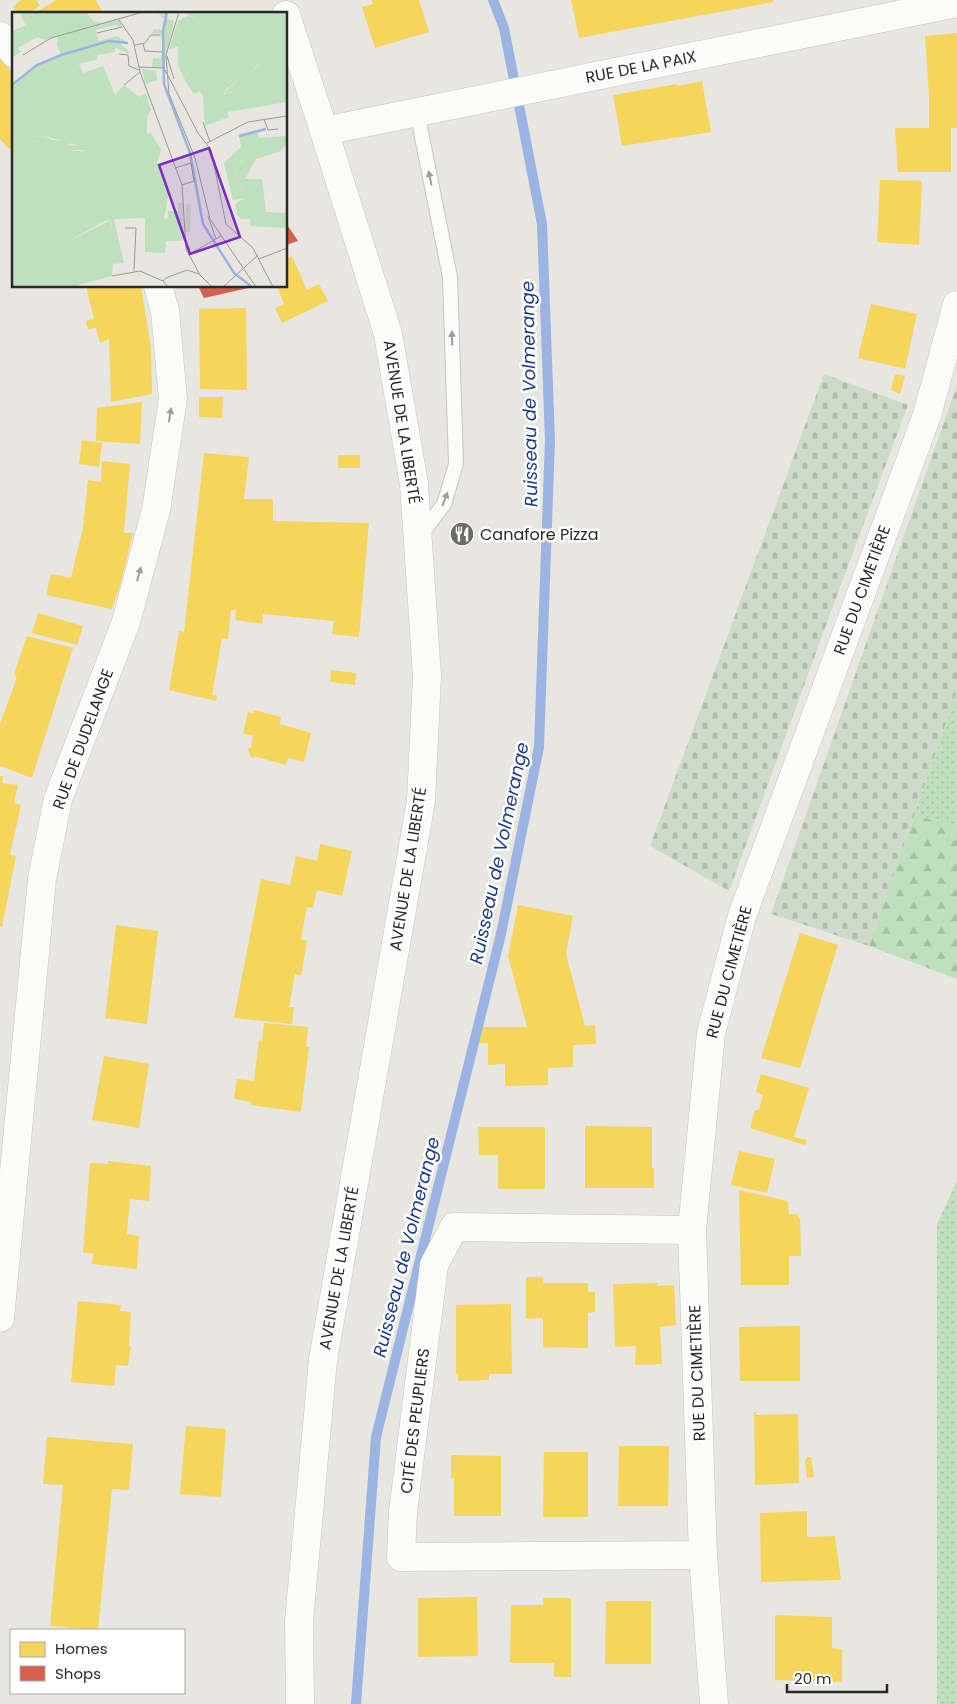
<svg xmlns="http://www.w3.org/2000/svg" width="957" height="1704" font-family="Poppins,sans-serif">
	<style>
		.grass { fill: url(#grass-dots) }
		.forest { fill: url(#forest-firs) }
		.cemetery { fill: url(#cemetery-stones) }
		.homes { fill: #f6d55c }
		.shops { fill: #d6604d }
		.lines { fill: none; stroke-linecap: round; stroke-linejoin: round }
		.stream { stroke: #9bb4e1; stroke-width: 10 }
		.service-casing { stroke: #c6c5c5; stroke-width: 16 }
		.minor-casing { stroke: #c6c5c5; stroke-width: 29 }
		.secondary-casing { stroke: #c6c5c5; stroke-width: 29 }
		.service { stroke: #fbfbfa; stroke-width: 14 }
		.minor { stroke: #fbfbfa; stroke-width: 28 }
		.secondary { stroke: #fbfbfa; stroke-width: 28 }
		.oneway { fill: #9c9c9c }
		.labels { text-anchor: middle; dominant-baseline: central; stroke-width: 5; stroke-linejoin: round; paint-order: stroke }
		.street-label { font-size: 16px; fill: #292929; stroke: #fff }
		.poi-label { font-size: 16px; fill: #292929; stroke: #fff; text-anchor: start }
		.water-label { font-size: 18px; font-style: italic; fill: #1a3a8c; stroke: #fff }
		.inset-river { fill: none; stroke: #9bb4e1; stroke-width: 2.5 }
		.inset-road { fill: none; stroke: #9b9a97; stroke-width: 1 }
		.view { fill: #7b2cbf; fill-opacity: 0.15; stroke: #7b2cbf; stroke-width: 2.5 }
		.inset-edge { fill: none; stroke: #292929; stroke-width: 2.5 }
	</style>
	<defs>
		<pattern id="grass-dots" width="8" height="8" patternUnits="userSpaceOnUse" patternTransform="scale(1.25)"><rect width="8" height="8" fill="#bfe0bd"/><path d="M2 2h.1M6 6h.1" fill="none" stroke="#a4c0a2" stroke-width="1.8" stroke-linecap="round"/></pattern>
		<pattern id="forest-firs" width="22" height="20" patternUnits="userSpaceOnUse" patternTransform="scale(1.25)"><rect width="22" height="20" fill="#bfe0bd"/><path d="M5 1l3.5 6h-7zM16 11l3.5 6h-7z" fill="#a4c0a2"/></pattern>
		<pattern id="cemetery-stones" width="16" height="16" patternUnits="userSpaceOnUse" patternTransform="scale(1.25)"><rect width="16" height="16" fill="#cedbc8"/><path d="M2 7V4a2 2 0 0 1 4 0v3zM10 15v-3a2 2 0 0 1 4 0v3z" fill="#b1bcac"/></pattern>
	</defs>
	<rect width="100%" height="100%" fill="#e7e6e0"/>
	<g class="grass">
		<path d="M957 691V825L914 816Z"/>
		<path d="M957 1181V1704H937V1224Z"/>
	</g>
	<path class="forest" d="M914 816 957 825V979L869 946Z"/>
	<g class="cemetery">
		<path d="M824 374 908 405 830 614 729 891 650 846Z"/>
		<path d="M957 385V691L869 946 771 914Z"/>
	</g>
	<g class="homes">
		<path d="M21 0H36L40 5 30 14H19L13 7Z"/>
		<path d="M56 0H96L103 14H33Z"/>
		<path d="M371 0H419L429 32 375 48 362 7 373 4Z"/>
		<path d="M571 0H773V2L579 38Z"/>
		<path d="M957 33V128H951V172H898L895 128H929V96L925 36Z"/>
		<path d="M0 59 14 74V150L11 148 9 149 0 139Z"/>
		<path d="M702 81 711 132 622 146 613 95 677 84V86Z"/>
		<path d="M880 180 922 181 919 245 877 242Z"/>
		<path d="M292 256 307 290 319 284 328 301 282 323 275 308 284 304 277 286H286V259Z"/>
		<path d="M86 286H141L151 348 152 394 111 402 109 339 100 343 96 328 88 329 86 321 94 319Z"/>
		<path d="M871 304 917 314 905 369 858 358Z"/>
		<path d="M246 308 247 390 200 389 199 309Z"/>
		<path d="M895 374 905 376 900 394 891 390Z"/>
		<path d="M199 397H223L222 418 199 417Z"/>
		<path d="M142 402 140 444 96 441 97 408Z"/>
		<path d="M82 440 102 443 99 467 79 464Z"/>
		<path d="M204 453 249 457 244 499H273V521L369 523 359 637 332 634 334 621 263 614 262 624 235 620 236 610H231L228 639 222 638 212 695 217 696 216 701 169 690 179 631 184 632Z"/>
		<rect x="338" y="455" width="22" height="13"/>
		<path d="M102 461 130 464 124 533H133L121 582 112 609 46 595 51 574 71 578 83 528 88 480 101 482Z"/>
		<path d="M38 613 83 626 77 645 32 633Z"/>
		<path d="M27 636 73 648 32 778 0 766V724L17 677 14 674Z"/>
		<path d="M331 670 356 673 355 685 330 682Z"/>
		<path d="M254 710 281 717 280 724 311 733 304 762 288 758 286 765 254 756V758L251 757 248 750 249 748H251L253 736 243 733 248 712 253 713Z"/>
		<path d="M0 776H3L2 783 18 785 14 803 21 805 10 855 16 856 2 927 0 926Z"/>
		<path d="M320 844 352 851 342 896 317 890 313 908 307 907 301 939 307 941 301 976 295 974 289 1007H294L292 1024 234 1018 261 879 290 885 296 856 317 861Z"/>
		<path d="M518 905 573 916 566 954 585 1026 595 1025 596 1044 573 1045V1067L548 1068V1085L505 1086V1064L488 1065V1043H477V1027H527L508 956Z"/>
		<path d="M116 925 158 931 147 1024 105 1018Z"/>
		<path d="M800 933 838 945 800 1068 761 1058Z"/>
		<path d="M264 1023 308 1027 306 1047H309L301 1112 251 1105V1102L234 1099 237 1079 254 1081 259 1040 262 1041Z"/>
		<path d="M104 1056 149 1064 139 1128 92 1120Z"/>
		<path d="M761 1074 809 1088 794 1137 807 1140 805 1145 750 1128 755 1110H759L763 1095 756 1092Z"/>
		<path d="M585 1126 652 1127V1168H654V1188H585Z"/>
		<path d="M478 1127H545V1189H498V1155H479Z"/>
		<path d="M739 1151 775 1159 767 1193 731 1185Z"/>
		<path d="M108 1161 151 1166 149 1201 130 1199 127 1234 139 1236 137 1269 92 1264 93 1254 83 1252 90 1163 108 1164Z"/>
		<path d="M739 1190 788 1201 789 1214H796L800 1219 801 1256H789V1285H741Z"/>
		<path d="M526 1277H543V1283H588V1292H595V1312L588 1313V1348L543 1347V1318L526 1319Z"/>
		<path d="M658 1283V1286L674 1285 676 1325 660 1327 662 1364 635 1365 636 1346 615 1347 613 1284Z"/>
		<path d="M78 1301 121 1305 120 1311 131 1312 129 1346H131L128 1366 116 1365 114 1386 71 1382Z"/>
		<path d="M511 1304 512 1374H489V1380L458 1381V1374H456V1305Z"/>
		<path d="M800 1326V1381H740L739 1327Z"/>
		<path d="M754 1412H756V1415L798 1414 799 1483 755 1485Z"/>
		<path d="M186 1426 226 1429 221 1497 180 1494Z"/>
		<path d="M47 1437 133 1444 129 1490 112 1489 98 1630 50 1626 63 1485 43 1484Z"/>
		<path d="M619 1446H669L668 1506H618Z"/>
		<path d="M544 1452H588V1517H543Z"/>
		<path d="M451 1455 501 1456V1516H454V1478H451Z"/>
		<path d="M807 1457H811L814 1477 807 1478 805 1461Z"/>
		<path d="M807 1511V1537L835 1536 841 1580 761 1582 760 1513Z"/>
		<path d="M477 1597 478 1656 418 1657V1598Z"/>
		<path d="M543 1598H571V1677H554V1663H510L511 1605H543Z"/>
		<path d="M606 1601H651V1664H605Z"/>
		<path d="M775 1615 832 1617V1648L842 1649V1682L775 1680Z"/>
	</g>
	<g class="shops">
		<path d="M286 223 298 241 286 245Z"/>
		<path d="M198 286H253V287L204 298Z"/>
	</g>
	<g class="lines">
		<path class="stream" d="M356 1704 376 1437 501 934 539 747 550 440 542 224 504 28 493 0"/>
		<g class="service-casing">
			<path id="service" d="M417 112 450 277 456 464 444 504 420 536"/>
		</g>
		<g class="minor-casing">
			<g id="minor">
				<path d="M0 36 14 53"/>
				<path d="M324 131 957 3"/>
				<path d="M692 1230 454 1227 434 1265 403 1512 401 1557 703 1555"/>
				<path d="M0 1318 42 879 58 799 126 622 156 510 173 399 165 311 158 286"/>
				<path d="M714 1704 703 1555 692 1230 711 1033 742 916 927 415 957 305"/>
			</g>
		</g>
		<g class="secondary-casing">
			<path id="secondary" d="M286 15 324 131 388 334 414 484 427 676 421 801 323 1360 299 1621 300 1704"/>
		</g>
		<use href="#service" class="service"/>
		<use href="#minor" class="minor"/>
		<use href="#secondary" class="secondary"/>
	</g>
	<defs><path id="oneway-solid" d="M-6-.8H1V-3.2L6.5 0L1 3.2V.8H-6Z" transform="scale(1.25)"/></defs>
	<g class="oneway">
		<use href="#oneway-solid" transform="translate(430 178) rotate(-101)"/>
		<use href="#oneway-solid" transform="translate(452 338) rotate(-92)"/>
		<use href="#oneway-solid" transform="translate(170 415) rotate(-81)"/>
		<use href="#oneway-solid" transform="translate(445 499) rotate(-69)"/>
		<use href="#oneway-solid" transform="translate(139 574) rotate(-75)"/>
	</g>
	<defs>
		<g id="restaurant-disc" transform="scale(1.25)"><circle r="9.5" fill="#6c6b69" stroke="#fff"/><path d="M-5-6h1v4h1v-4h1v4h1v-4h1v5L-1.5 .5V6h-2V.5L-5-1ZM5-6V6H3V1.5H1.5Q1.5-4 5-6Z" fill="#fff"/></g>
	</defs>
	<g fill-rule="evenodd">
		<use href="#restaurant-disc" x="462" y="534"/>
	</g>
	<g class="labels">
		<g class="street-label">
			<text transform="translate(641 67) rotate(-11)">RUE DE LA PAIX</text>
			<text transform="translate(402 422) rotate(81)">AVENUE DE LA LIBERTÉ</text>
			<text transform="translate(862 590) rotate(-70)">RUE DU CIMETIÈRE</text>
			<text transform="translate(83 739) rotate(-70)">RUE DE DUDELANGE</text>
			<text transform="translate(408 869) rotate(-81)">AVENUE DE LA LIBERTÉ</text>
			<text transform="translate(729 972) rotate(-75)">RUE DU CIMETIÈRE</text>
			<text transform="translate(339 1268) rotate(-80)">AVENUE DE LA LIBERTÉ</text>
			<text transform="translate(697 1373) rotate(-92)">RUE DU CIMETIÈRE</text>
			<text transform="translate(415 1421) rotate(-83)">CITÉ DES PEUPLIERS</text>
		</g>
		<g class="poi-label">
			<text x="480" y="534">Canafore Pizza</text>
		</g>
		<g class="water-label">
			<text transform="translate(529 394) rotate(-91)">Ruisseau de Volmerange</text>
			<text transform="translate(499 853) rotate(-78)">Ruisseau de Volmerange</text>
			<text transform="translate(406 1247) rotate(-76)">Ruisseau de Volmerange</text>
		</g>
	</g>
	<g transform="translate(12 12)">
		<rect width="275" height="275" fill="#e7e6e0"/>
		<path d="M7 0H74L81 9 90 11 131 0 107 8 110 15 103 13 84 18 87 30 64 35 62 39 49 43 45 33 46 24 33 28 25 25 6 36 9 40 1 45 0 19 14 13ZM145 0H156L154 6 162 9 152 54 146 55H140L141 46 149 47 151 27 147 21 139 22 142 17 150 18 152 7ZM175 0H275V90L215 100 217 105 193 114 191 84 188 79 182 82 174 70 166 53V34L157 38 166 9 175 4 184 5 175 3ZM254 47 228 69 229 76 212 82 213 78ZM95 31 103 33V40L85 43 86 47 67 52 71 61 91 54 103 83 112 73 127 85 134 81 139 98 135 105V122L139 121 149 138 145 151 157 178 152 207 156 206V199H166L167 229H154L153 241 133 240V206L102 207 112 251 101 252 100 264 66 273 67 275H27L54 238 56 230 99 208 98 219 102 207 71 138H57L54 133 68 134 33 124 10 125 0 131V76L25 53 27 58 28 53 79 39ZM245 118 247 126 275 124V131L269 139 244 147 233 167H250L254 200 275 201V216L239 214 238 207H229L225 203 223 192 233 186 223 156 232 147 227 124Z" fill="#bfe0bd" fill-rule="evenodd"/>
		<path d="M105 24 113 29 108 32 116 38 117 42 95 31 79 39 28 53 31 57 27 58 25 53 64 35ZM253 46 229 69 237 72 234 76 211 81 233 63V58ZM29 59 31 62 18 72 20 75 14 83 0 90V83ZM33 124 39 128 60 129 69 134 58 131 54 134 57 138 77 140 102 207V226L99 208 92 209 56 230 54 238 27 275H0V131L10 125ZM231 133 235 143 223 156 233 186 221 188 212 151Z" fill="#bfe0bd"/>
		<path d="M166 191H171L172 228 167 229ZM174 192H179L178 220H173Z" fill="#cedbc8"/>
		<path d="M130 57 144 59 145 68 133 72Z" fill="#bfe0bd"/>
		<path class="inset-river" d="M155 0 151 19 152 72 178 141 191 212 222 261 240 275M0 73 25 53 49 43 97 29 116 31M227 124 254 117"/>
		<path class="inset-road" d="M167 0 154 43 157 82 183 146 198 207 244 275M107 8 121 28 128 60 170 173 174 237 188 263 200 275M85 21 110 15M131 32 133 39 150 40M123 33 133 31 139 23H148M107 42 116 43 117 54 127 58M11 43 39 26 131 0M155 44 162 67M127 55 153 56M153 58 186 121 199 138 214 212 241 236 261 275M112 73 128 60M252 107 256 118 266 117M191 110 198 130M195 131 236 110 275 104M163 156 179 151 182 169 170 173M196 204 204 227M113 216H124L122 259M176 243 209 224M247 247 275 236M100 264 128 259 151 269M156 275 151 269 154 266 175 258 187 262M211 275 246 243"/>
		<path class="view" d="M197 136 228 225 178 242 147 153Z"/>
		<rect width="275" height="275" class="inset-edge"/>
	</g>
	<rect x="10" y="1629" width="175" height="65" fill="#ffffff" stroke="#a9a9a9"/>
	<rect x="20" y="1642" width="25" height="15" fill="#f6d55c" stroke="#a9a9a9"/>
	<text x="55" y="1654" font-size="15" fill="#292929">Homes</text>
	<rect x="20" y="1666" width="25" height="15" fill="#d6604d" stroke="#a9a9a9"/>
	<text x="55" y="1679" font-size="15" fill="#292929">Shops</text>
	<path d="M787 1684v8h100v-8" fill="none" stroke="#292929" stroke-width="2.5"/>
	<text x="794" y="1684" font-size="15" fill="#292929" stroke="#ffffff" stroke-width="4" paint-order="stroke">20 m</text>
</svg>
